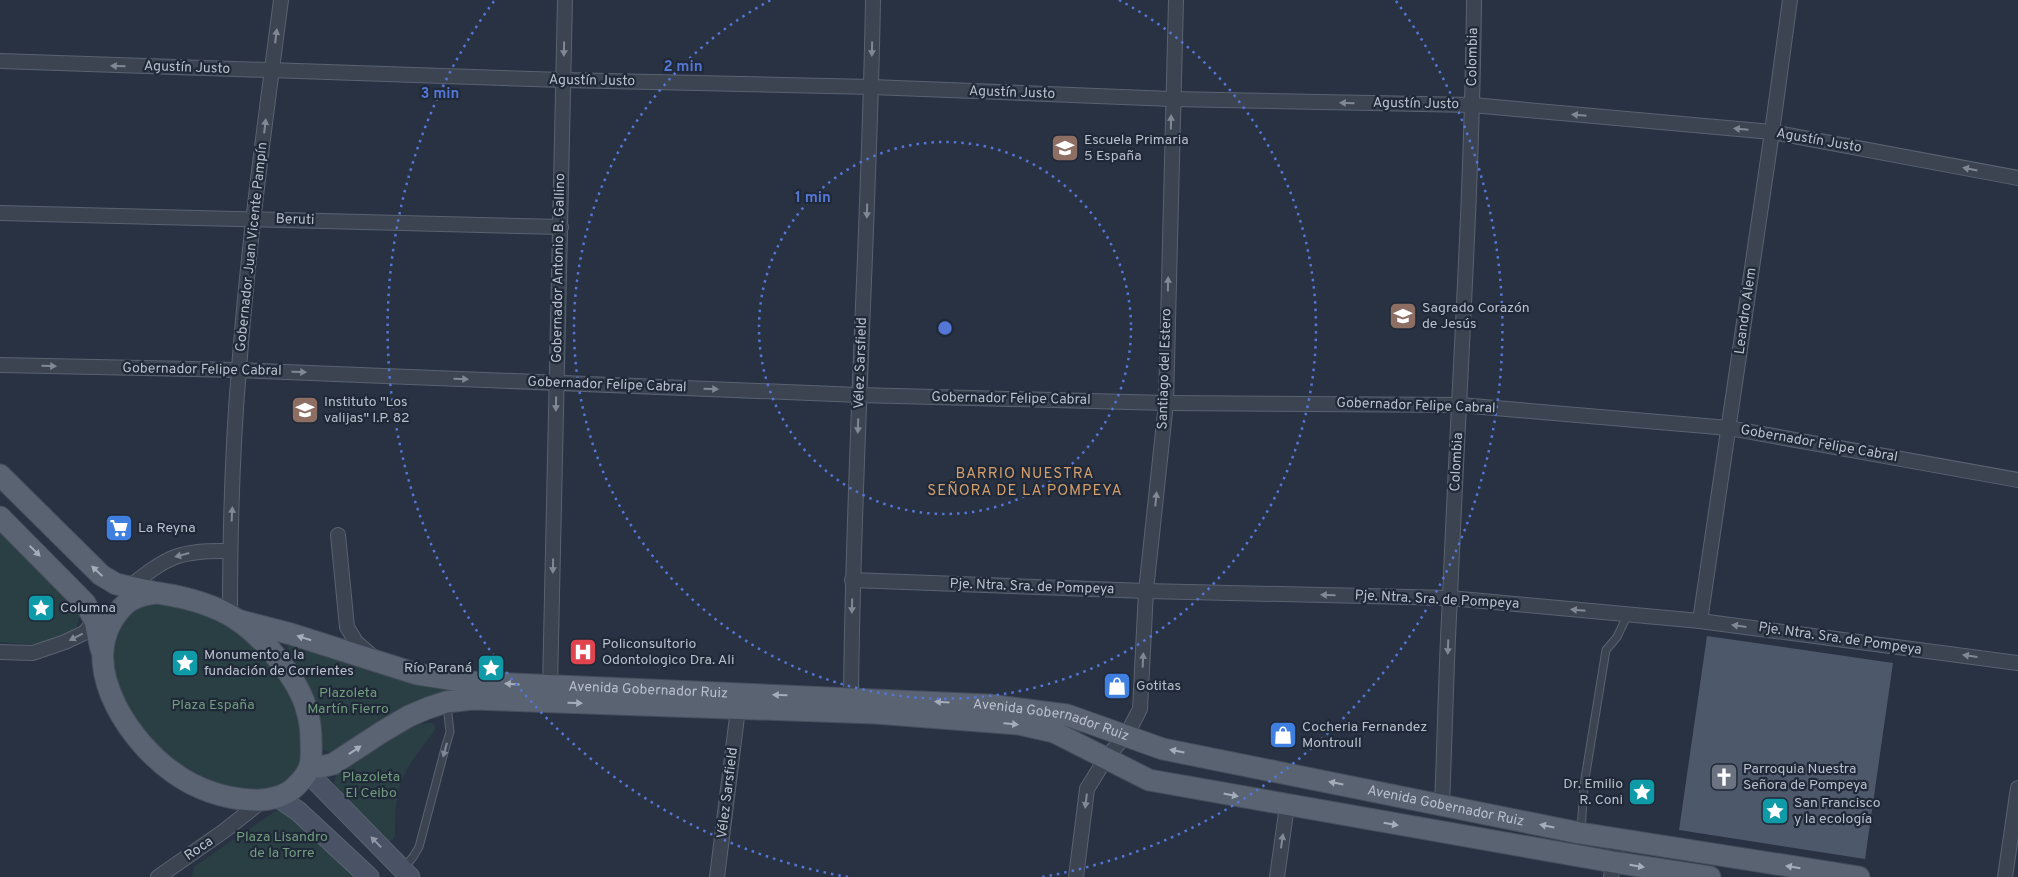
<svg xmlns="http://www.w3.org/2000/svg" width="2018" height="877" font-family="Overpass,sans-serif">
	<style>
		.green { fill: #2a3f43 }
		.building { fill: #4e586b }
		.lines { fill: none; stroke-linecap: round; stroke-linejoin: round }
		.service-casing { stroke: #5a6270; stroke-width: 9 }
		.minor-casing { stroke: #5a6270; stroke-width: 16 }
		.secondary-casing { stroke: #5a6270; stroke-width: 21 }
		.primary-casing { stroke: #464d5c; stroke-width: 23 }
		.service { stroke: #3c4452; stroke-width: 7 }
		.minor { stroke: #3c4452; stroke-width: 14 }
		.secondary { stroke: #4a5365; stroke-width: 19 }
		.primary { stroke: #5a6372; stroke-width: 21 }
		.oneway { fill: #818895 }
		.oneway2 { fill: #a6adba }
		.oneway3 { fill: #9299a8 }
		.ring { fill: none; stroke: #5476d4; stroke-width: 2.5; stroke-dasharray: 2.5 5 }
		.labels { text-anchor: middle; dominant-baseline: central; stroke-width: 4.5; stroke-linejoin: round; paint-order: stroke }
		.street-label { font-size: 14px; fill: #b9bfcc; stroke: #202938 }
		.poi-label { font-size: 14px; fill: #b9bfcc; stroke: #202938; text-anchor: start }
		.park-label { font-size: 14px; fill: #719c7d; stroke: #202938 }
		.neighbourhood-label { font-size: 15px; letter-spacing: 1px; fill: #d49f6c; stroke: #202938 }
		.centre { fill: #5476d4; stroke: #202938; stroke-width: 2.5 }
		.ring-label { font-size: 15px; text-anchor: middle; font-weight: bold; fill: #5476d4; stroke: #202938; stroke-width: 4.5; stroke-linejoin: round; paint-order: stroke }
	</style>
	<rect width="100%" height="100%" fill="#283243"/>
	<g class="green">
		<path d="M0 529 79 608V618L77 627 71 632 38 645 0 642Z"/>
		<path d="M163 603 179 605 218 619 253 644 290 690 302 727 301 761 296 773 286 783 255 794 198 779 153 745 117 690 111 653 124 619 136 609 149 604Z"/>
		<path d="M294 644 484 690 336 754C327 753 323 750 318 743L285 652 288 646Z"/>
		<path d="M432 723 435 726V730C402 773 395 780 395 836L393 840 388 841 337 790 334 783 336 775 416 724Z"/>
		<path d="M282 810 290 812 358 877H191L195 866 274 812Z"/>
	</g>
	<path class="building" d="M1707 636 1893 663 1865 859 1679 830Z"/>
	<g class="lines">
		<g class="service-casing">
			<g id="service">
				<path d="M1581 831 1584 785 1606 650 1617 637 1628 614"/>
				<path d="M403 869 413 857 419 847 446 745 450 732 447 705"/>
			</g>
		</g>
		<g class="minor-casing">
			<g id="minor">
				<path d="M0 61 563 80 872 87 1172 99 1472 105 1772 132 2018 178"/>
				<path d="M0 213 561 227"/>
				<path d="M0 365 238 370 859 395 1166 403 1460 405 1729 428 2018 480"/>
				<path d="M338 535 347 627 356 642 372 656"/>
				<path d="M852 580 1146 591 1450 598 1700 621 2018 663"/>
				<path d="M129 587C169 556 178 550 230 551"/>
				<path d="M230 615C230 533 232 451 239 369 248 246 265 123 281 0"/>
				<path d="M1700 621 1772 132 1790 0"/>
				<path d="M0 652 33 653 65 642 84 633 95 621 100 619"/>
				<path d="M550 687 565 0"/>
				<path d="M859 702 851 697C853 465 869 233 873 0"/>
				<path d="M1442 804C1445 735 1446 667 1450 598 1458 399 1472 200 1474 0"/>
				<path d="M158 877 224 831 262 801"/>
				<path d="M717 877 738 709"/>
				<path d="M1076 877 1087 789 1106 758 1127 734 1140 709 1146 591 1166 403 1176 0"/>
				<path d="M1277 877 1287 806"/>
				<path d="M1611 877 1617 840"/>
				<path d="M2005 877 2018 788"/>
			</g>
		</g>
		<g class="secondary-casing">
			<g id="secondary">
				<path d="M308 773 410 877"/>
				<path d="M277 797 298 811 369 877"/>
			</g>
		</g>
		<g class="primary-casing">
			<g id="primary">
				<path d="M0 475 101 575 116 584 153 592"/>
				<path d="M0 517 85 603 95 621 101 649"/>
				<path d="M158 593C185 597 213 604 236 619 263 637 299 679 307 711 310 721 311 731 311 741 312 762 312 770 297 785 286 797 267 801 252 800 225 799 196 789 174 773 132 744 82 673 112 621 124 601 135 595 158 593Z"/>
				<path id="s1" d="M237 620 291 634 417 674 469 682 989 705 1067 715 1163 749 1580 833 1859 877"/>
				<path d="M311 766 320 767 333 764 382 732 409 716 428 708 446 702 473 699 875 713 1018 724 1054 732 1149 780 1613 862 1710 877"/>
			</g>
		</g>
		<use href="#service" class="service"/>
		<use href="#minor" class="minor"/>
		<use href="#secondary" class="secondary"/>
		<use href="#primary" class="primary"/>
	</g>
	<defs><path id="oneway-solid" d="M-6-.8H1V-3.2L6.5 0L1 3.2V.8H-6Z" transform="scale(1.25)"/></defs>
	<g class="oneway">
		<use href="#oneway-solid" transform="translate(276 36) rotate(-83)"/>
		<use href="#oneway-solid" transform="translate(564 49) rotate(91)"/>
		<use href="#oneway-solid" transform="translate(872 49) rotate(91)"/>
		<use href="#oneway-solid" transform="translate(118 66) rotate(-178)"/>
		<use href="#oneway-solid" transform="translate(1347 103) rotate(-179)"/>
		<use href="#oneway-solid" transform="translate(1579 115) rotate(-175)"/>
		<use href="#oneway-solid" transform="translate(1171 122) rotate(-89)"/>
		<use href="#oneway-solid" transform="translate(265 126) rotate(-83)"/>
		<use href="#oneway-solid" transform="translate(1741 129) rotate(-175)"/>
		<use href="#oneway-solid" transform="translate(1970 169) rotate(-169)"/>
		<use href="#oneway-solid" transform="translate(867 211) rotate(92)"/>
		<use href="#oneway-solid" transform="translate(1168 284) rotate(-89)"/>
		<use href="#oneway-solid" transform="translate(49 366) rotate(1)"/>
		<use href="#oneway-solid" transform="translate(299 372) rotate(2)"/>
		<use href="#oneway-solid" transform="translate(461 379) rotate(2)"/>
		<use href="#oneway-solid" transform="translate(711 389) rotate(2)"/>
		<use href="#oneway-solid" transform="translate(556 404) rotate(91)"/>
		<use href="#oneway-solid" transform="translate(858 426) rotate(92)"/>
		<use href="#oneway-solid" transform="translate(1156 499) rotate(-84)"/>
		<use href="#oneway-solid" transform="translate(232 514) rotate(-87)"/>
		<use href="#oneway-solid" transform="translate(182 555) rotate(165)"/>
		<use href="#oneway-solid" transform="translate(553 566) rotate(91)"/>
		<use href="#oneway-solid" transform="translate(1328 595) rotate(-179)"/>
		<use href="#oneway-solid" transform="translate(852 606) rotate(91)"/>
		<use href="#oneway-solid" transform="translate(1578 610) rotate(-175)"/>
		<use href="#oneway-solid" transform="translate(1739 626) rotate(-172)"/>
		<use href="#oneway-solid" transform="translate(76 637) rotate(153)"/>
		<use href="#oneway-solid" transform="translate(1448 647) rotate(92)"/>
		<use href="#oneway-solid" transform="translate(1970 656) rotate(-172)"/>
		<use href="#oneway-solid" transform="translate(1143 660) rotate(-87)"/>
		<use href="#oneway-solid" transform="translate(445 750) rotate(105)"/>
		<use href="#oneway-solid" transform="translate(1086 801) rotate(97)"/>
		<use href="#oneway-solid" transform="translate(1282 841) rotate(-82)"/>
	</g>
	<g class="oneway2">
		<use href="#oneway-solid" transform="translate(35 551) rotate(45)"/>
		<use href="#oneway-solid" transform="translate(97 571) rotate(-137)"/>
		<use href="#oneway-solid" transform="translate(304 638) rotate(-162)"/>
		<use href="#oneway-solid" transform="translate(512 684) rotate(-177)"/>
		<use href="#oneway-solid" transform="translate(780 695) rotate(-178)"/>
		<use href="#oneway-solid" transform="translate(942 702) rotate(-177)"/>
		<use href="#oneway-solid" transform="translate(575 703) rotate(2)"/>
		<use href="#oneway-solid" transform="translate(1011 724) rotate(5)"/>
		<use href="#oneway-solid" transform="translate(355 750) rotate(-34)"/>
		<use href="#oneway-solid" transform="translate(1177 751) rotate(-169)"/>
		<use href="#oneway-solid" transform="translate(1336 783) rotate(-169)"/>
		<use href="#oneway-solid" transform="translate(1231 795) rotate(11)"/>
		<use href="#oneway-solid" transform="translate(1391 824) rotate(10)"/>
		<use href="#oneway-solid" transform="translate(1547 826) rotate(-168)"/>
		<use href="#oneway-solid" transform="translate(1637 866) rotate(9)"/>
		<use href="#oneway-solid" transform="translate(1793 867) rotate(-171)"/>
	</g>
	<use class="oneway3" href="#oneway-solid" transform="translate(376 842) rotate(-134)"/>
	<g class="ring">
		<circle cx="945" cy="328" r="186"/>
		<path d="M1119 0A371 371 0 1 1 771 0"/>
		<path d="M848 877A557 557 0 0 1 494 1M1396 1A557 557 0 0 1 1042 877"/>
	</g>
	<defs>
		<g id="school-square" transform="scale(1.4375)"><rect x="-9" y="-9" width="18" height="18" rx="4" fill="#8d6e63" stroke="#202938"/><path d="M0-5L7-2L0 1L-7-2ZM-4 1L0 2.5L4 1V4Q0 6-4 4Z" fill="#fff"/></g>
		<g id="supermarket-square" transform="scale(1.4375)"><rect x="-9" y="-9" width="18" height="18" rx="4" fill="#3f7fe0" stroke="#202938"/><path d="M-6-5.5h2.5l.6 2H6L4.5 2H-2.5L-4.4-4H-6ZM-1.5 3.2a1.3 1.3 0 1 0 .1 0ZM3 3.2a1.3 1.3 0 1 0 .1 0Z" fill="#fff"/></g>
		<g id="sight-square" transform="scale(1.4375)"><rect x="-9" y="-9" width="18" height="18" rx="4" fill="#0f9aa8" stroke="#202938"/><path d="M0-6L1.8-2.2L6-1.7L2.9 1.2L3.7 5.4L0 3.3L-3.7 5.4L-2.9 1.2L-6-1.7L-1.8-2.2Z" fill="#fff"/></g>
		<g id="hospital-square" transform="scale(1.4375)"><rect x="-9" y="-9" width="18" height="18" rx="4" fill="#e0444e" stroke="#202938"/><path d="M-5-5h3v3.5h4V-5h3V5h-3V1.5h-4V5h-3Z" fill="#fff"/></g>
		<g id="shop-square" transform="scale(1.4375)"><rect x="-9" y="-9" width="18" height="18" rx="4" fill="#3f7fe0" stroke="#202938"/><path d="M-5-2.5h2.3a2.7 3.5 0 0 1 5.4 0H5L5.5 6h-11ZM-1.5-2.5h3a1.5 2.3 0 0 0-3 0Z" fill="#fff"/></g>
		<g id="church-square" transform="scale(1.4375)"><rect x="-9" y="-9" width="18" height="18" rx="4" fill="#6b7280" stroke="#202938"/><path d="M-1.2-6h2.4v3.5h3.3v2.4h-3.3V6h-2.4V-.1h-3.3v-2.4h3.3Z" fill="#fff"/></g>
	</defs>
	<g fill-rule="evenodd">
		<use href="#school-square" x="1065" y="148"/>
		<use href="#school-square" x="1403" y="316"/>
		<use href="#school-square" x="305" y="410"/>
		<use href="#supermarket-square" x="119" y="528"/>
		<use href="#sight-square" x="41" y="608"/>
		<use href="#hospital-square" x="583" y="652"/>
		<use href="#sight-square" x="185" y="663"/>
		<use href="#sight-square" x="491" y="668"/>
		<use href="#shop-square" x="1117" y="686"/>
		<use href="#shop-square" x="1283" y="735"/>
		<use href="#church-square" x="1724" y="777"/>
		<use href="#sight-square" x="1642" y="792"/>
		<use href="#sight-square" x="1775" y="811"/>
	</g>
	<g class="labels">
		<g class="street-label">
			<text transform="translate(1473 57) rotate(-89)">Colombia</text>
			<text transform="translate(187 68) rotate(2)">Agustín Justo</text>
			<text transform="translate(592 81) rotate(1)">Agustín Justo</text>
			<text transform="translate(1012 93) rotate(2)">Agustín Justo</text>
			<text transform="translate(1416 104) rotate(1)">Agustín Justo</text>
			<text transform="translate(1819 141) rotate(10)">Agustín Justo</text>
			<text transform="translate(295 220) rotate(2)">Beruti</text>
			<text transform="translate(252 247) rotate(-84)">Gobernador Juan Vicente Pampín</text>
			<text transform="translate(559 268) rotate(-89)">Gobernador Antonio B. Gallino</text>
			<text transform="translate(1746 311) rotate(-82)">Leandro Alem</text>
			<text transform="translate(861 363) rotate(-88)">Vélez Sarsfield</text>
			<text transform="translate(1165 369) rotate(-88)">Santiago del Estero</text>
			<text transform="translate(202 370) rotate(1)">Gobernador Felipe Cabral</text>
			<text transform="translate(607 385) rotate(2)">Gobernador Felipe Cabral</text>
			<text transform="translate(1011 399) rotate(1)">Gobernador Felipe Cabral</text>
			<text transform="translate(1416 406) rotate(2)">Gobernador Felipe Cabral</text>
			<text transform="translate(1819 444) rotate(10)">Gobernador Felipe Cabral</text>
			<text transform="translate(1457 462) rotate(-87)">Colombia</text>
			<text transform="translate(1032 587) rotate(2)">Pje. Ntra. Sra. de Pompeya</text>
			<text transform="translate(1437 600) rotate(3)">Pje. Ntra. Sra. de Pompeya</text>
			<text transform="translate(1840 639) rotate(8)">Pje. Ntra. Sra. de Pompeya</text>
			<text stroke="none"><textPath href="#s1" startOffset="420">Avenida Gobernador Ruiz</textPath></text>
			<text stroke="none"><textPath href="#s1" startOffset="825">Avenida Gobernador Ruiz</textPath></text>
			<text transform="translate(728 793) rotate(-83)">Vélez Sarsfield</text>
			<text stroke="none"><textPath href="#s1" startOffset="1230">Avenida Gobernador Ruiz</textPath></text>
			<text transform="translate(199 849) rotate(-35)">Roca</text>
		</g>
		<g class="poi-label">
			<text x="1084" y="140">Escuela Primaria<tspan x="1084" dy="16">5 España</tspan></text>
			<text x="1422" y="308">Sagrado Corazón<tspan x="1422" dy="16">de Jesús</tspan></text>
			<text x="324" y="402">Instituto "Los<tspan x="324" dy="16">valijas" I.P. 82</tspan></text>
			<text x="138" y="528">La Reyna</text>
			<text x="60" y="608">Columna</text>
			<text x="602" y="644">Policonsultorio<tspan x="602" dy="16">Odontologico Dra. Ali</tspan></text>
			<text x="204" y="655">Monumento a la<tspan x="204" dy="16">fundación de Corrientes</tspan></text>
			<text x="472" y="668" text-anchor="end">Río Paraná</text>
			<text x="1136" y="686">Gotitas</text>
			<text x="1302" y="727">Cocheria Fernandez<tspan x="1302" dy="16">Montroull</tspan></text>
			<text x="1743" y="769">Parroquia Nuestra<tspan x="1743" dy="16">Señora de Pompeya</tspan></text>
			<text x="1623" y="784" text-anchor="end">Dr. Emilio<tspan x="1623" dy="16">R. Coni</tspan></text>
			<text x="1794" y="803">San Francisco<tspan x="1794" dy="16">y la ecología</tspan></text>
		</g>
		<g class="park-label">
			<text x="348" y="693">Plazoleta<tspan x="348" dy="16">Martín Fierro</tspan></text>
			<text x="213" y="705">Plaza España</text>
			<text x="371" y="777">Plazoleta<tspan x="371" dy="16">El Ceibo</tspan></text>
			<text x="282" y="837">Plaza Lisandro<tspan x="282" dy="16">de la Torre</tspan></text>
		</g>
		<g class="neighbourhood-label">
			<text x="1025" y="474">BARRIO NUESTRA<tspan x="1025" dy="17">SEÑORA DE LA POMPEYA</tspan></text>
		</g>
	</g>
	<circle cx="945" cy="328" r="8" class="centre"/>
	<g class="ring-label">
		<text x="683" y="71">2 min</text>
		<text x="440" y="98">3 min</text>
		<text x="813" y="202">1 min</text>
	</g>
</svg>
